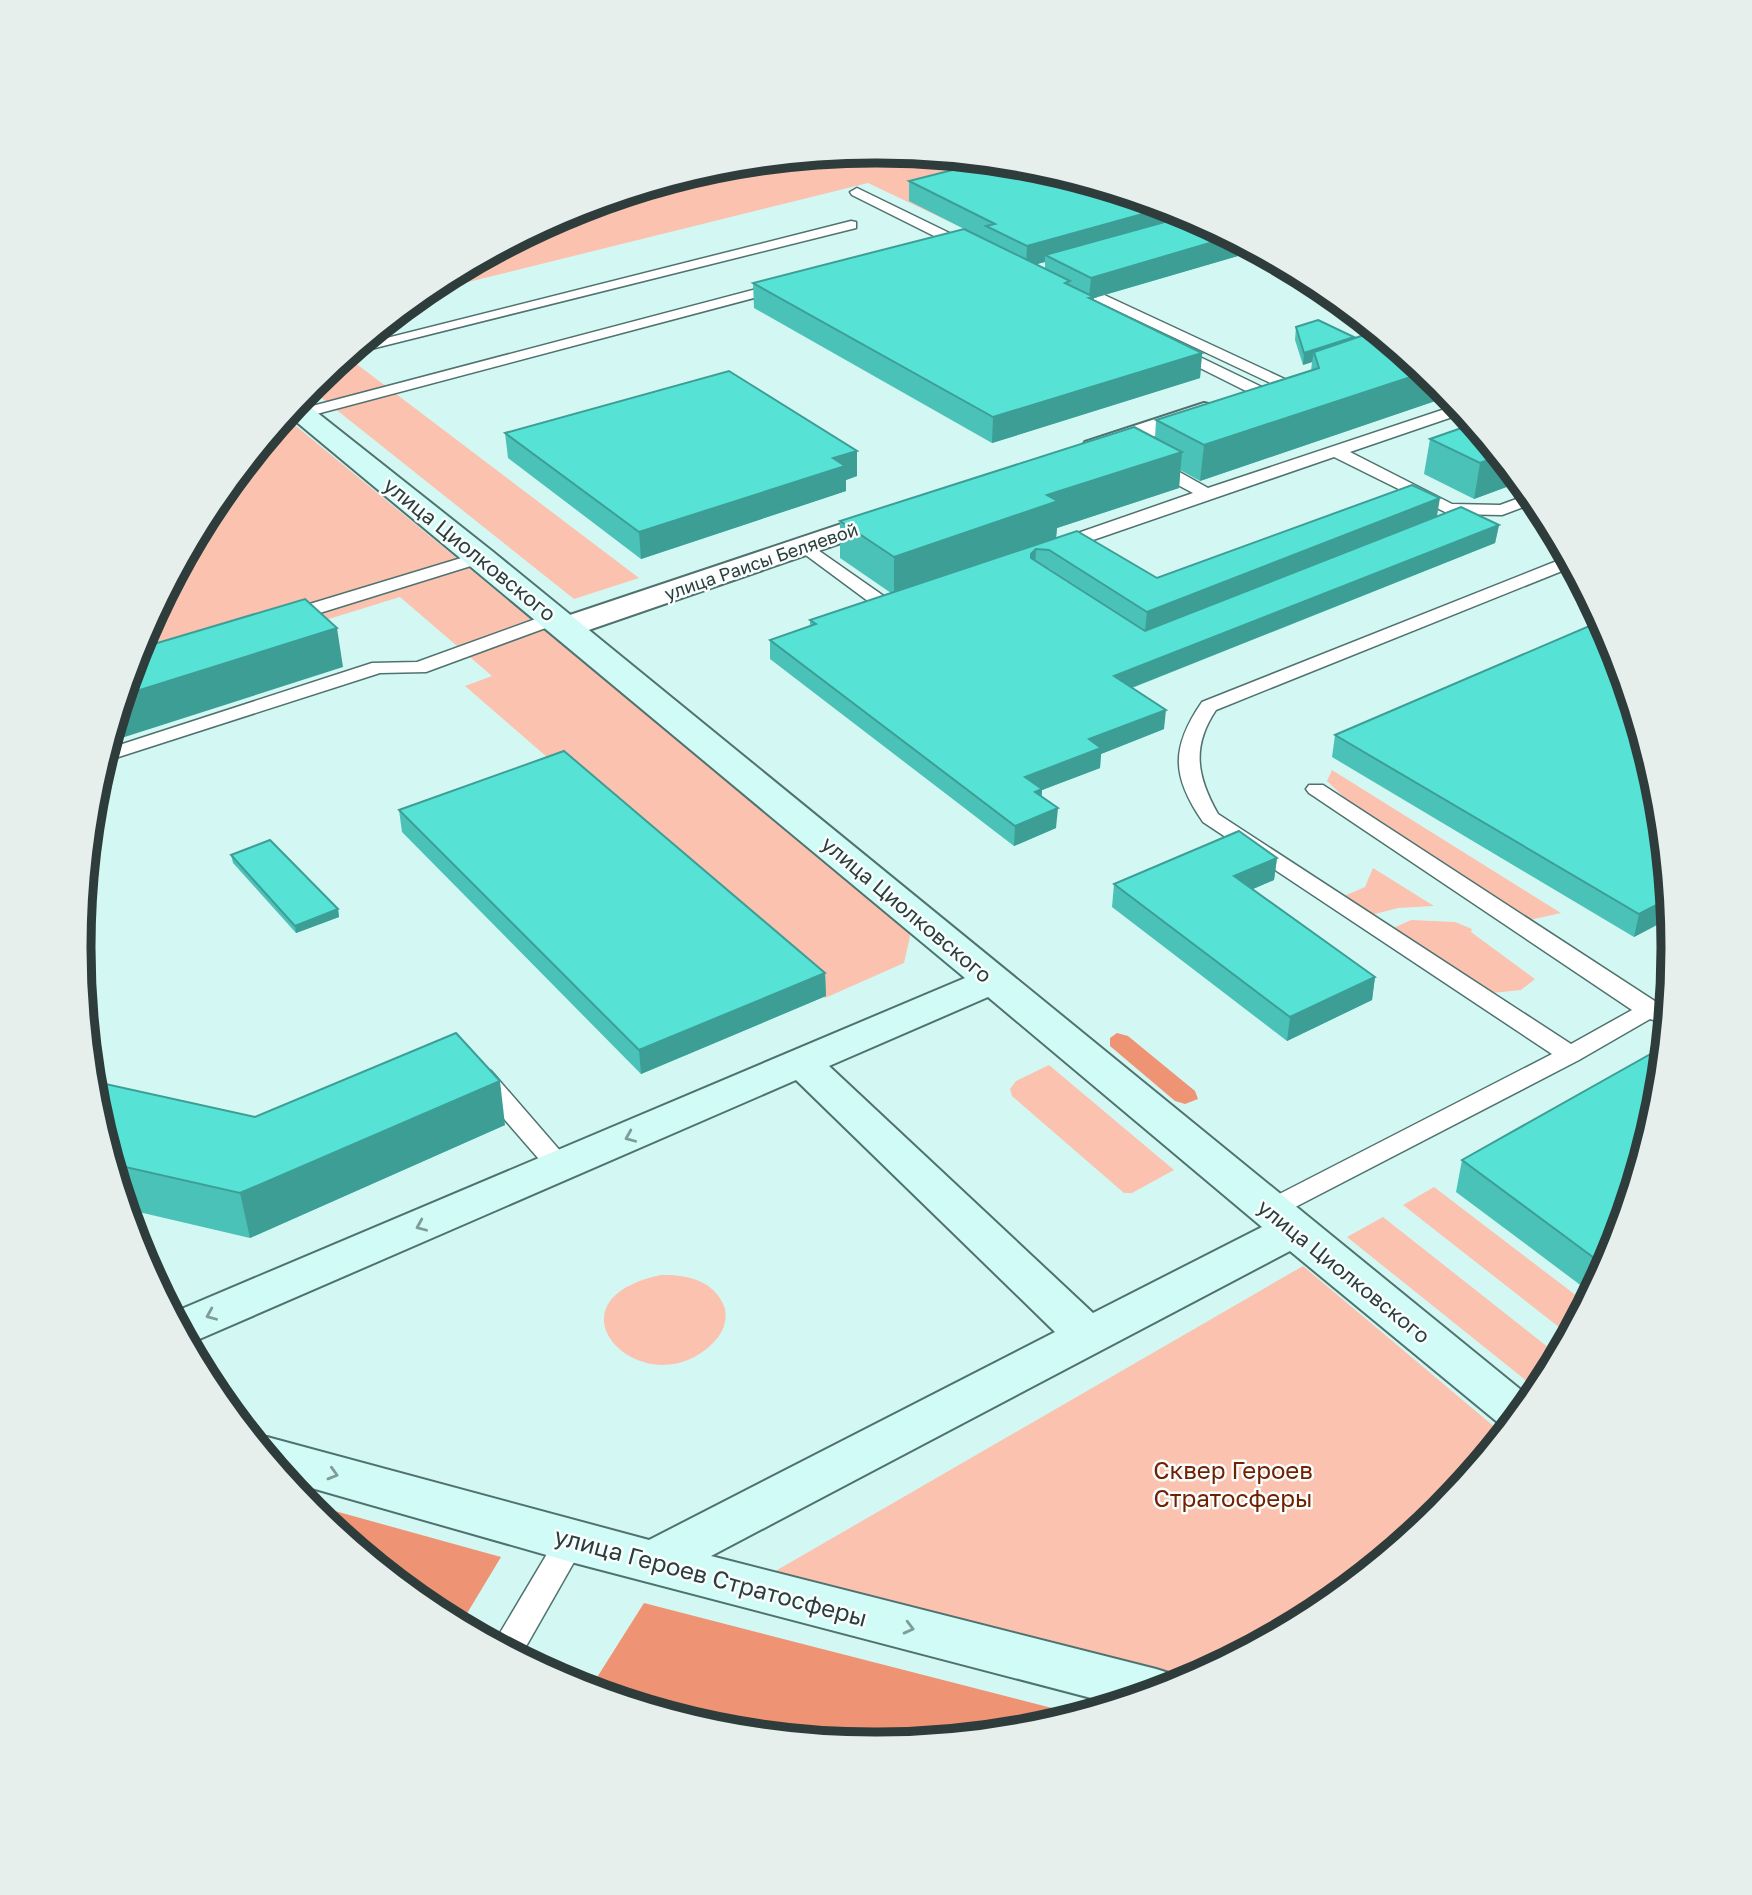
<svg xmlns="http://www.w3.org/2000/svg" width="1752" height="1895" font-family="'Golos Text',sans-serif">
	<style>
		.green { fill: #fbc2b0 }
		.forest { fill: #ef9375 }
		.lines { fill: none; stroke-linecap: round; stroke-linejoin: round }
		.lane-casing { stroke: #50726e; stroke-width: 3 }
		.street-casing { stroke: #50726e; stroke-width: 4 }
		.secondary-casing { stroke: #50726e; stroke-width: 4 }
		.lane { fill: #fff; fill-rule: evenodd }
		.street { fill: #fff; fill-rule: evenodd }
		.secondary { fill: #d0fbf7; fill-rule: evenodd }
		.wall { fill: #4bc2b8; fill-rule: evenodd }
		.shaded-wall { fill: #3d9e96 }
		.building { fill: #57e2d6; stroke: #3d9e96; stroke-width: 2 }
		.oneway { stroke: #7f9c99 }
		.labels { text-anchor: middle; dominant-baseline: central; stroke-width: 5; stroke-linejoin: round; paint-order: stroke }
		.far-street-label { font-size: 18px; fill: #2e3d3b; stroke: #f7fefd }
		.street-label { font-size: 21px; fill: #2e3d3b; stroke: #f7fefd }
		.near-park-label { font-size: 24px; fill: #722000; stroke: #f7fefd }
		.near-street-label { font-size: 24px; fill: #2e3d3b; stroke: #f7fefd }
		.rim { fill: none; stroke: #2e3d3b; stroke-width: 9 }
	</style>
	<rect width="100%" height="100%" fill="#d3f8f3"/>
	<g class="green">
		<path d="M876 150 1032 166 1181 211 1030 260 868 183 424 293 571 211 721 165Z"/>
		<path d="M346 356 639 578 574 599 309 388Z"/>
		<path d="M285 417 911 932 904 963 825 998 465 686 492 676 400 597 128 681 140 642 213 504Z"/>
		<path d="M1332 770 1561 913 1525 921 1349 802 1327 781Z"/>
		<path d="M1373 868 1434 906 1398 908 1371 915 1344 896 1365 887Z"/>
		<path d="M1411 920 1455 922 1472 929 1471 932 1535 979 1521 990 1492 993 1389 930Z"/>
		<path d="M1049 1065 1174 1170 1132 1193H1124L1012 1096 1010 1089 1016 1081Z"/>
		<path d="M1434 1187 1586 1303 1569 1335 1403 1205Z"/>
		<path d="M1383 1217 1558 1355 1539 1391 1347 1237Z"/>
		<path d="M1303 1266 1503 1434 1439 1512 1319 1611 1191 1679 772 1573Z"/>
		<path d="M661 1275C685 1274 714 1280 724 1306 729 1320 722 1335 712 1344 644 1410 537 1301 661 1275Z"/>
	</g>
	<g class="forest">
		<path d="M1117 1033 1128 1036 1195 1091 1198 1099 1185 1104 1175 1101 1110 1046V1038Z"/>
		<path d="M306 1503 501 1557 460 1625 433 1610Z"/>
		<path d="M644 1603 1079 1715C966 1749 839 1749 722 1730 677 1722 632 1703 589 1690Z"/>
	</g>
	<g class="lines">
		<g class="lane-casing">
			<g id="lane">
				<path d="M857 188 974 245 976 248 964 251 852 195 850 192Z"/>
				<path d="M851 221 856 222V228L347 355 359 345Z"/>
				<path d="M1072 280 1289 381 1292 384 1289 387H1279L1067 287 1065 284Z"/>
				<path d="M783 282 790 286 788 289 309 416H297L295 413 297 410Z"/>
				<path d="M1175 345 1266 389 1268 392 1266 395H1254L1170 353 1167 350Z"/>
				<path d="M1457 405 1464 413 1350 452 1452 504 1500 505 1530 494 1537 502 1502 515 1449 514 1334 457 1064 550H1052L1049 546 1052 542 1193 493 1146 468V460H1158L1208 488Z"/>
				<path d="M805 541 888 599 903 595 912 600 892 610H880L799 550 796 546 799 542Z"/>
				<path d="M481 552 487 553 490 557 487 561 294 621 287 623 278 617 280 613Z"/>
				<path d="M1567 557 1572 567 1216 710C1191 747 1197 777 1218 814L1571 1044 1632 1010 1309 793 1306 789 1309 785H1323L1667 1009 1666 1024 1650 1019 1579 1060 1278 1216 1269 1219 1260 1216 1256 1210 1260 1204 1552 1054 1203 822C1171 776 1171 747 1202 702Z"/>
				<path d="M555 612 562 614 564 618 562 622 426 672 380 673 103 762 107 749 372 663 417 662Z"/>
				<path d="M482 1069 491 1071 569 1161 573 1167 569 1173 560 1176 551 1173 473 1083 470 1077 473 1071Z"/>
				<path d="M571 1529 582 1532 586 1541 520 1657 494 1643 560 1532Z"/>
			</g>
		</g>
		<g class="street-casing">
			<g id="street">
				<path d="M1204 403 1213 405 1217 411 1213 417 1095 456 1085 454 1081 448 1085 442Z"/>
				<path d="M889 508 899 511 904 517 899 523 577 634 566 636 555 634 550 627 555 620Z"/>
			</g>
		</g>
		<g class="secondary-casing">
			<path id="secondary" d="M300 399 492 551 1532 1399 1507 1430 1290 1251 711 1556 1156 1669 1175 1675 1180 1685 1114 1704 571 1562 287 1481 254 1441 267 1437 649 1540 1055 1332 796 1080 188 1344 172 1313 965 978 287 414ZM988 997 1262 1227 1093 1313 829 1066Z"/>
		</g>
		<use href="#lane" class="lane"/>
		<use href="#street" class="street"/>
		<use href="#secondary" class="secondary"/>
	</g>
	<g class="wall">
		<path d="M909 181 1181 211 1255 251 1094 298V300L1202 353 1200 378 992 443 754 308 753 283 972 233 909 201ZM1045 262V269L1036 264Z"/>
		<path d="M1296 327 1353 339 1440 384 1450 396 1200 481 1180 470 1179 488 1057 528 1056 538 1157 578 1437 516 1221 601 1499 525 1495 543 1132 688 1164 729 1101 754 1100 768 1042 790 1041 797 1056 828 1014 846 770 659V640L810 626V620L891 593 840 558V521L1155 438 1156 420 1311 371 1312 362 1303 365 1295 340ZM1047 568H1048L1113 610Z"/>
		<path d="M1473 424 1520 482 1474 499 1424 474 1430 439Z"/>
		<path d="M505 433 857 476 846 480V491L641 559 508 458Z"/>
		<path d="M1335 735 1670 918 1634 937 1332 757Z"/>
		<path d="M399 810 825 973 826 996 641 1074 402 832Z"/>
		<path d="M231 855 338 909 339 917 296 933 233 863Z"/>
		<path d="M1277 858 1274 880 1253 889 1375 977 1372 1000 1287 1041 1112 907 1114 884Z"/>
		<path d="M94 1103 255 1117 505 1125 250 1238 126 1209Z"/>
		<path d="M1462 1160 1612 1253 1591 1293 1456 1192Z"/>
	</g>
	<g class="shaded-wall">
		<path d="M1168 207 1181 211 1197 219 1045 255V262L1026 267 1027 246Z"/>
		<path d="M1230 237 1255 251 1094 298 1092 321 1089 298 1091 278Z"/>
		<path d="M1354 337 1352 349 1314 352 1312 362 1303 365 1304 353Z"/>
		<path d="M1202 353 1200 378 992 443 993 417Z"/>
		<path d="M1426 372 1440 384 1450 396 1200 481 1204 445Z"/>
		<path d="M857 451V476L846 480V491L641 559 639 532 833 458Z"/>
		<path d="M1182 452 1179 488 1057 528 1056 538 894 594V557L1047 495Z"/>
		<path d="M1499 456 1520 482 1474 499 1480 463Z"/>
		<path d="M1440 498 1437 516 1145 631 1147 612Z"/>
		<path d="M1499 525 1495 543 1113 695 1114 676Z"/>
		<path d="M1036 549 1035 567 1031 554Z"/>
		<path d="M337 628 343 667 109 742 124 695Z"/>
		<path d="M1166 710 1164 729 1101 754 1100 768 1042 790 1041 809 1025 777 1089 739Z"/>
		<path d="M1058 808 1056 828 1014 846 1015 826Z"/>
		<path d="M1277 858 1274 880 1232 898 1234 876Z"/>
		<path d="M1668 899 1670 918 1634 937 1639 914Z"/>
		<path d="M338 909 339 917 296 933 295 926Z"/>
		<path d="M825 973 826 996 641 1074 639 1050Z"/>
		<path d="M1375 977 1372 1000 1287 1041 1290 1017Z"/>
		<path d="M500 1081 505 1125 250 1238 240 1193Z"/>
	</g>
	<g class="building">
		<path d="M988 161 1032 166 1168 207 1027 246 986 226 995 224 909 181Z"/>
		<path d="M1190 215 1230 237 1091 278 1045 255Z"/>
		<path d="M964 229 1070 281 1065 283 1094 297 1089 298 1202 353 993 417 753 283Z"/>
		<path d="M1318 320 1354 337 1304 353 1296 327Z"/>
		<path d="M1376 331 1426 372 1204 445 1156 420 1319 368 1314 352Z"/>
		<path d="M729 371 857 451 833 458 845 466 639 532 505 433Z"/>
		<path d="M1473 424 1499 456 1480 463 1430 439Z"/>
		<path d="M1134 427 1182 452 1047 495 1058 501 894 557 840 521Z"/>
		<path d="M1412 485 1440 498 1147 612 1049 550 1036 549 1031 554V558L1145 631 1461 507 1499 525 1114 676 1166 710 1089 739 1101 748 1025 777 1042 789 1035 792 1058 808 1015 826 770 640 816 624 810 620 1077 531 1157 578Z"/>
		<path d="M305 599 337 628 124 695 137 649Z"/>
		<path d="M1601 621 1613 643 1658 792 1668 899 1639 914 1335 735Z"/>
		<path d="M564 751 825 973 639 1050 399 810Z"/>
		<path d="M1239 831 1277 858 1234 876 1375 977 1290 1017 1114 884Z"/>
		<path d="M270 840 338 909 295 926 231 855Z"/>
		<path d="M456 1033 500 1081 240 1193 112 1164 94 1103 92 1081 255 1117Z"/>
		<path d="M1663 1047 1658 1103 1612 1253 1605 1266 1462 1160Z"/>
	</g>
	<defs><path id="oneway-chevron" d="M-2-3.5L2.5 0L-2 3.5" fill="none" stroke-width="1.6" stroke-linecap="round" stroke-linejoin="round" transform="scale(1.75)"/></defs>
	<g class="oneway">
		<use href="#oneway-chevron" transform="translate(630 1137) rotate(157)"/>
		<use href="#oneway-chevron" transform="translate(421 1226) rotate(157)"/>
		<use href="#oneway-chevron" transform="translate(211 1315) rotate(157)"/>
		<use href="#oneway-chevron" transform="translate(333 1474) rotate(16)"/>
		<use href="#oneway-chevron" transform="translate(909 1628) rotate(14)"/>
	</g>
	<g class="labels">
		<g class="far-street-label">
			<text transform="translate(761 561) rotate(-19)">улица Раисы Беляевой</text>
		</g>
		<g class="street-label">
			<text transform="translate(470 549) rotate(39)">улица Циолковского</text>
			<text transform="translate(907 909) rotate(40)">улица Циолковского</text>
			<text transform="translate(1344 1271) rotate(39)">улица Циолковского</text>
		</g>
		<g class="near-park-label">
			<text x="1233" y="1469">Сквер Героев<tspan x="1233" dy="28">Стратосферы</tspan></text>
		</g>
		<g class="near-street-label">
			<text transform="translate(711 1576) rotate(15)">улица Героев Стратосферы</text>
		</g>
	</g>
	<path d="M0 0H1752V1895H0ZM875 163H877A784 784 0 0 1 1661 947V948A784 784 0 0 1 877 1732H875A784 784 0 0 1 91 948V947A784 784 0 0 1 875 163Z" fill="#e7efed" fill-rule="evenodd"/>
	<path class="rim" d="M875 163H877A784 784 0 0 1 1661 947V948A784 784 0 0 1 877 1732H875A784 784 0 0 1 91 948V947A784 784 0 0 1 875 163Z"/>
</svg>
